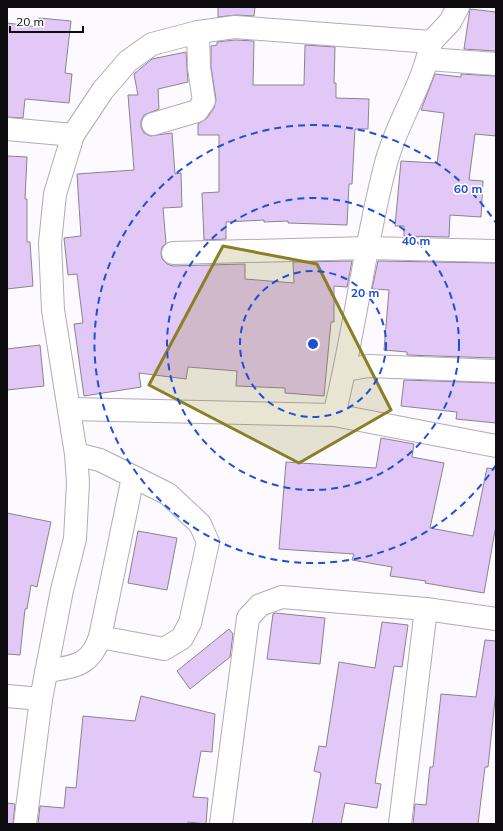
<svg xmlns="http://www.w3.org/2000/svg" width="503" height="831" font-family="Mulish,sans-serif">
	<style>
		.building { fill: #e2c8f6; stroke: #8a848f }
		.lines { fill: none; stroke-linecap: round; stroke-linejoin: round }
		.minor-casing { stroke: #b1abb6; stroke-width: 24 }
		.minor { stroke: #fff; stroke-width: 22 }
		.marked { fill: #8b7e25; fill-opacity: 0.2; stroke: #8b7e25; stroke-width: 3; stroke-linejoin: round }
		.ring { fill: none; stroke: #1d4ed8; stroke-width: 2; stroke-dasharray: 7 5 }
		.centre { fill: #1d4ed8; stroke: #fff; stroke-width: 2 }
		.ring-label { font-size: 12px; text-anchor: middle; font-weight: bold; fill: #1d4ed8; stroke: #fff; stroke-width: 3.5; stroke-linejoin: round; paint-order: stroke }
	</style>
	<rect width="100%" height="100%" fill="#fcfafe"/>
	<g class="building">
		<path d="M218 7H255L254 16 236 15 218 17Z"/>
		<path d="M470 9 496 12V51L464 49Z"/>
		<path d="M39 18 71 21 65 73 72 74 69 103 25 99 23 118 7 117V23L38 27Z"/>
		<path d="M235 40 254 41 253 85H304L305 45 335 47 334 83H336V98L369 99 368 129H355L352 184H349L347 225 288 223V221L264 222V220L226 222V239L204 240 202 193 219 192V135H198V124L207 118 214 108 216 100 211 67V46L217 45V42Z"/>
		<path d="M186 52 188 82 158 89 159 109 144 115 141 121V127L144 133 150 136 172 133 175 174 181 173 182 207 163 208 166 243 162 247 161 253 162 259 167 264 173 266 245 264V279L294 283 293 262 352 261 347 287 334 286V322H331L324 396 285 393V388L236 386 237 371 188 367 186 379 139 373 141 387 84 396 74 324 83 323 77 274 68 275 64 238 81 236 77 174 134 170 128 95H138L134 74 152 59Z"/>
		<path d="M435 74 461 77V74L496 76V136L475 134 469 180 483 181 481 217 450 215 449 237 404 236V226H395L401 161 437 163 444 113 421 110Z"/>
		<path d="M7 156 27 157 25 199H27V242H30L33 286 7 289Z"/>
		<path d="M378 261 496 263V358L407 355V352L384 350 389 290 372 289Z"/>
		<path d="M40 345 44 386 7 390V349Z"/>
		<path d="M404 380 496 383V423L456 419 457 412 401 406Z"/>
		<path d="M381 438 414 444 412 457 444 463 430 528 473 536 487 468 496 469V525L484 593 425 583 426 581 390 576 392 567 352 560 354 554 279 549 286 462 376 468Z"/>
		<path d="M7 513 51 522 37 587 31 585 27 609H25L20 655 7 654Z"/>
		<path d="M138 531 177 538 167 590 128 583Z"/>
		<path d="M275 613 325 618 320 664 267 659 273 614Z"/>
		<path d="M382 622 408 625 402 667 394 666 375 783 381 784 377 808 345 803 341 824H312L321 773 314 771 319 746 326 747 339 662 375 668Z"/>
		<path d="M229 629 233 634 230 657 190 689 177 671Z"/>
		<path d="M485 640 496 641V690L488 767H485L478 824H413L415 804 426 805 430 767H433L441 694 476 697Z"/>
		<path d="M141 696 215 714 212 752 201 751 193 797 208 798 206 824 188 822 187 824H38L40 806 64 808 66 787 76 788 83 716 135 721Z"/>
		<path d="M7 803 15 804 13 824H7Z"/>
	</g>
	<g class="lines">
		<g class="minor-casing">
			<g id="minor">
				<path d="M428 59 496 64"/>
				<path d="M153 124 197 111 204 101 199 68 198 32"/>
				<path d="M7 129 73 135"/>
				<path d="M173 253 367 248 496 251"/>
				<path d="M346 370 368 366 496 371"/>
				<path d="M70 409 334 415 496 446"/>
				<path d="M334 415C355 332 364 246 386 163 397 121 424 84 431 42"/>
				<path d="M76 454 100 460 168 494 200 524 208 542 190 623 182 638 164 649 100 637"/>
				<path d="M46 672C74 665 89 668 100 637L133 477"/>
				<path d="M7 696 41 699"/>
				<path d="M25 824 41 699 62 590 75 539 78 483 76 454 53 310 50 243 55 194 73 135 103 90 128 61 152 44 198 32 235 27 431 42 450 22 458 7"/>
				<path d="M221 824 248 618 260 605 282 597 426 609 496 619"/>
				<path d="M400 824 426 609"/>
			</g>
		</g>
		<use href="#minor" class="minor"/>
	</g>
	<path class="marked" d="M223 246 317 264 391 410 299 463 149 385Z"/>
	<g class="ring">
		<circle cx="313" cy="344" r="73"/>
		<circle cx="313" cy="344" r="146"/>
		<path d="M496 465A219 219 0 1 1 496 223"/>
	</g>
	<circle cx="313" cy="344" r="6" class="centre"/>
	<g class="ring-label">
		<text x="468" y="193">60 m</text>
		<text x="416" y="245">40 m</text>
		<text x="365" y="297">20 m</text>
	</g>
	<rect width="503" height="831" fill="none" stroke="#0f0c10" stroke-width="16"/>
	<path d="M10 26v6h73v-6" fill="none" stroke="#0f0c10" stroke-width="2"/>
	<text x="16" y="26" font-size="12" fill="#0f0c10" stroke="#ffffff" stroke-width="3" paint-order="stroke">20 m</text>
</svg>
